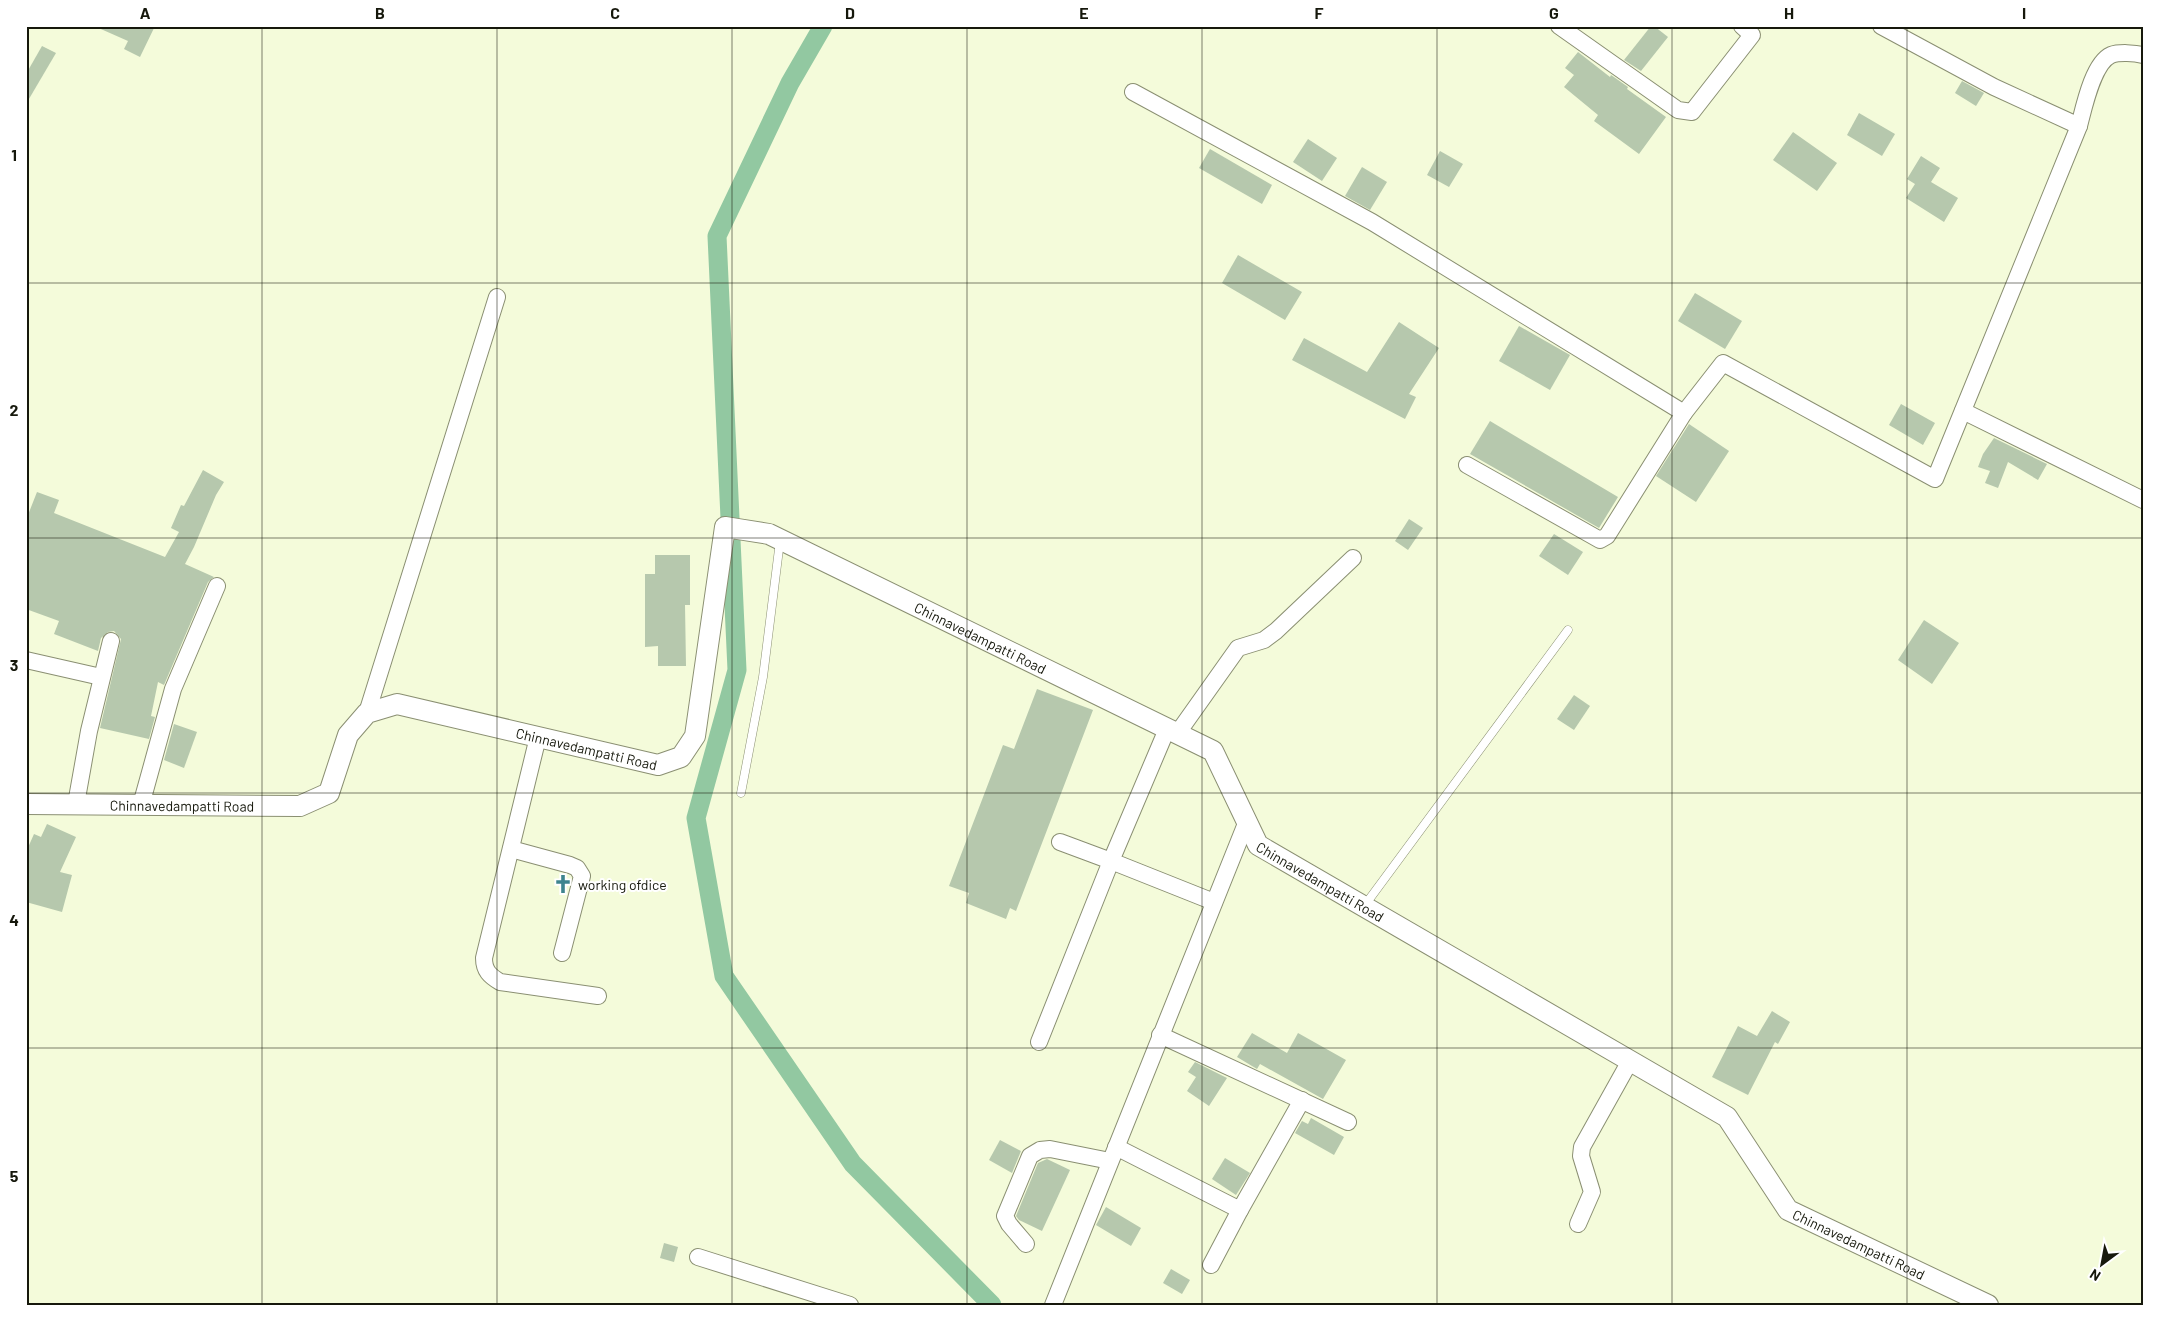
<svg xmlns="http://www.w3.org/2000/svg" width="2169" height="1331" font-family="Barlow,sans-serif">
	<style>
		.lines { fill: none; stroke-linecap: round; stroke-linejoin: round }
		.canal { stroke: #92c8a1; stroke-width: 19 }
		.building { fill: #b6c8ad }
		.service-casing { stroke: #8a8f72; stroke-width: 9 }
		.minor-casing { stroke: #8a8f72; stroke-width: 18 }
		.tertiary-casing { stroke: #8a8f72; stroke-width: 22 }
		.service { stroke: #fff; stroke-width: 8 }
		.minor { stroke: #fff; stroke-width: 16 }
		.tertiary { stroke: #fff; stroke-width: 20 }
		.grid { fill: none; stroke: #16180c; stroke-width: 1; stroke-opacity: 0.55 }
		.labels { text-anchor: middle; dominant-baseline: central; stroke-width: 4; stroke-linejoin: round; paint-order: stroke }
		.street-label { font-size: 14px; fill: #16180c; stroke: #fff }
		.poi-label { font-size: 14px; fill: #16180c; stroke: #fff; text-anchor: start }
		.neatline { fill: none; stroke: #16180c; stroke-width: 2 }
		.grid-label { font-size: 16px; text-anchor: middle; font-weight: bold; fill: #16180c }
	</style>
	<rect width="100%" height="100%" fill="#f4fbda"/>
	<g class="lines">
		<path class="canal" d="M823 26 790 83 717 236 737 670 696 818 724 976 853 1164 992 1305"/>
	</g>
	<g class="building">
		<path d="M94 26H155L140 57 124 49 128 41Z"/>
		<path d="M1651 26H1654L1668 37 1641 71 1624 60Z"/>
		<path d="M42 46 56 53 26 104V74Z"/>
		<path d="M1578 52 1610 77 1611 75 1628 87 1627 89 1666 117 1639 154 1594 121 1598 115 1564 87 1574 75 1565 68Z"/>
		<path d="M1962 81 1984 93 1976 106 1955 93Z"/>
		<path d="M1859 113 1895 134 1882 156 1847 135Z"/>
		<path d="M1793 132 1837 163 1817 191 1773 160Z"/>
		<path d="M1308 139 1337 158 1322 181 1293 162Z"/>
		<path d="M1210 149 1272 185 1262 204 1199 168Z"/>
		<path d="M1440 151 1463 164 1449 187 1427 175Z"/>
		<path d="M1921 156 1940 168 1931 182 1958 198 1944 222 1906 198 1915 184 1907 179Z"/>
		<path d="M1362 167 1387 182 1370 210 1345 196Z"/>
		<path d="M1238 255 1302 292 1285 320 1222 283Z"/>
		<path d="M1695 293 1742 321 1725 349 1678 321Z"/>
		<path d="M1399 322 1439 348 1409 394 1416 397 1405 419 1292 360 1304 338 1367 372Z"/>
		<path d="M1519 326 1570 355 1550 390 1499 361Z"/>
		<path d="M1901 404 1935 423 1923 445 1889 425Z"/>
		<path d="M1490 421 1618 497 1599 528 1470 454Z"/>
		<path d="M1689 424 1729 451 1696 502 1656 476Z"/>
		<path d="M1994 438 2047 464 2038 480 2008 462 1998 488 1985 483 1990 471 1978 467 1983 454Z"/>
		<path d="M203 470 224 482 216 495 194 547 185 564 214 577 208 582 164 685 158 682 151 716 155 717 149 739 100 728 121 639 114 631 108 632 101 638 98 651 54 634 59 621 26 609V520L37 492 59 500 54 513 165 557 179 532 171 528 181 505 184 506Z"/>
		<path d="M1409 519 1423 528 1408 550 1395 541Z"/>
		<path d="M1554 534 1583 552 1568 575 1539 556Z"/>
		<path d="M655 555H690V605H685L686 666H658V646L645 647V574H655Z"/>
		<path d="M1924 620 1959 643 1932 684 1898 660Z"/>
		<path d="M1037 689 1093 710 1016 911 1010 908 1006 919 966 903 969 893 949 886 1003 745 1014 749Z"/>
		<path d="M1574 695 1590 706 1574 730 1557 719Z"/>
		<path d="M174 724 197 732 184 768 164 760Z"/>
		<path d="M47 824 76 837 60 872 72 875 62 912 26 902V852L34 834 41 837Z"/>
		<path d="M1772 1011 1790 1022 1778 1044 1775 1042 1748 1095 1712 1077 1738 1026 1757 1036Z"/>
		<path d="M1252 1033 1287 1053 1298 1033 1346 1060 1323 1099 1260 1064 1257 1069 1237 1057Z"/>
		<path d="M1195 1062 1227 1078 1209 1106 1187 1091 1196 1077 1188 1072Z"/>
		<path d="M1311 1118 1344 1137 1334 1155 1295 1133 1302 1121 1308 1124Z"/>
		<path d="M1000 1140 1021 1151 1012 1173 989 1160Z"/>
		<path d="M1225 1158 1250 1173 1236 1195 1212 1179Z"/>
		<path d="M1047 1159 1070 1170 1042 1231 1019 1220 1016 1216 1038 1163Z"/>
		<path d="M1106 1207 1141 1228 1131 1246 1096 1225Z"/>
		<path d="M664 1243 678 1247 674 1262 660 1258Z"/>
		<path d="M1171 1269 1190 1280 1182 1294 1163 1283Z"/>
	</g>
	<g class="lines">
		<g class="service-casing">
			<g id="service">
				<path d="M741 793 763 677 780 541"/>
				<path d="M1365 905 1568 630"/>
			</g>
		</g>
		<g class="minor-casing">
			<g id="minor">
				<path d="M1559 26 1678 110 1692 112 1752 35 1742 26"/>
				<path d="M1881 26 1994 87 2079 126"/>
				<path d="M1133 92 1372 222 1684 413 1723 363 1935 479 2079 126C2084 107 2093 63 2111 55 2119 52 2135 53 2143 55"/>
				<path d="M1963 411 2143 500"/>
				<path d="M1467 465 1600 540 1607 536 1684 413"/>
				<path d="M26 660 101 677"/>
				<path d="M367 713 497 297"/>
				<path d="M1167 729 1111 861 1214 902"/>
				<path d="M1177 734 1238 648 1264 640 1276 631 1353 558"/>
				<path d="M538 737 484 958C484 971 490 976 500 982L598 996"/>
				<path d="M76 804 89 731 111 641"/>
				<path d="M141 805 173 689 217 586"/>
				<path d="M511 849 570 865 577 868 582 876 562 953"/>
				<path d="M1160 1035 1348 1122"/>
				<path d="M1039 1042 1111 861 1060 842"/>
				<path d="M1116 1147 1240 1210 1302 1100"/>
				<path d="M1578 1224 1592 1192 1581 1156 1582 1147 1630 1061"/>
				<path d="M1026 1244 1009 1224 1005 1216 1030 1156 1040 1150 1050 1149 1110 1161"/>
				<path d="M698 1257 850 1305"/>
				<path d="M1211 1265 1240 1210"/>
				<path d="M1053 1305 1247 821"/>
			</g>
		</g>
		<g class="tertiary-casing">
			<g id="tertiary">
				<path id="s1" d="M26 804 300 806 329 793 348 735 367 713 397 704 658 765 681 757 695 736 725 527 769 534 1213 751 1258 845 1727 1117 1788 1210 1988 1305"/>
			</g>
		</g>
		<use href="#service" class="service"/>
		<use href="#minor" class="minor"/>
		<use href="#tertiary" class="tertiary"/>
	</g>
	<path class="grid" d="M262 26V1305M497 26V1305M732 26V1305M967 26V1305M1202 26V1305M1437 26V1305M1672 26V1305M1907 26V1305M26 283H2143M26 538H2143M26 793H2143M26 1048H2143"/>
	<defs>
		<g id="church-bare" transform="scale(1.5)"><path d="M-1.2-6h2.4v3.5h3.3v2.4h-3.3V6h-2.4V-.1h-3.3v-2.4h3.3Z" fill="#3e848e" stroke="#fff" stroke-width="2.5" paint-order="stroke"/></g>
	</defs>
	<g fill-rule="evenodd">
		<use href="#church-bare" x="563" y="884"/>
	</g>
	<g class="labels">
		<g class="street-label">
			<text stroke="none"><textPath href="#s1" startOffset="1236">Chinnavedampatti Road</textPath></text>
			<text stroke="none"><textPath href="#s1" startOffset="622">Chinnavedampatti Road</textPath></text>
			<text stroke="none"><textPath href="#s1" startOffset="156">Chinnavedampatti Road</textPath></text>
			<text stroke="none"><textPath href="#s1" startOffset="1671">Chinnavedampatti Road</textPath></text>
			<text stroke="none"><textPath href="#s1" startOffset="2331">Chinnavedampatti Road</textPath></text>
		</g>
		<g class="poi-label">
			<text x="578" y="884">working ofdice</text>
		</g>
	</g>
	<rect width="2169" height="1331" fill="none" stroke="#ffffff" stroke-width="55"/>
	<g transform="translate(2102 1264) rotate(212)" stroke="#ffffff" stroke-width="4" paint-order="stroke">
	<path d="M0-4L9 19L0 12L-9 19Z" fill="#16180c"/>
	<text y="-8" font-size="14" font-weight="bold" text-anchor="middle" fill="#16180c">N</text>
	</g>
	<rect x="28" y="28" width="2114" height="1276" class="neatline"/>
	<g class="grid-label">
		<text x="145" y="19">A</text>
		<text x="380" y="19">B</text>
		<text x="615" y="19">C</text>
		<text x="850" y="19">D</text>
		<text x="1084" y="19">E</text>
		<text x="1319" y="19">F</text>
		<text x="1554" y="19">G</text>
		<text x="1789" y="19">H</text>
		<text x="2024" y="19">I</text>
		<text x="14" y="161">1</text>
		<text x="14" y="416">2</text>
		<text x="14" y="671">3</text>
		<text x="14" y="926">4</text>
		<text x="14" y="1182">5</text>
	</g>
</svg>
